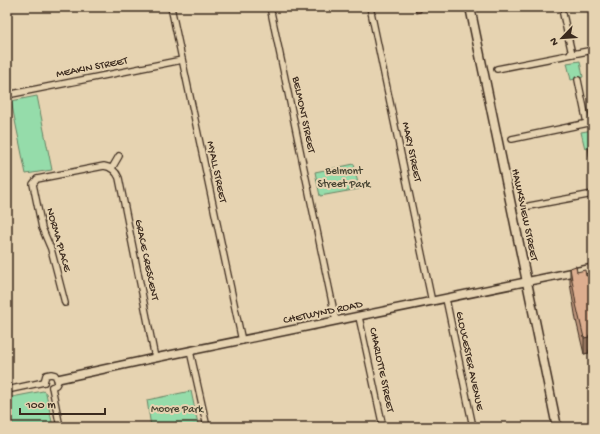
<svg xmlns="http://www.w3.org/2000/svg" width="600" height="434" font-family="'Gochi Hand',sans-serif">
	<style>
		.green { fill: #95dcaa; stroke: #688364 }
		.lines { fill: none; stroke-linecap: round; stroke-linejoin: round }
		.minor-casing { stroke: #3b2a1e; stroke-width: 8 }
		.tertiary-casing { stroke: #3b2a1e; stroke-width: 10 }
		.secondary-casing { stroke: #3b2a1e; stroke-width: 11 }
		.minor { stroke: #e6d3b1; stroke-width: 5.5 }
		.tertiary { stroke: #e6d3b1; stroke-width: 7 }
		.secondary { stroke: #e6d3b1; stroke-width: 8 }
		.wall { fill: #be967b; stroke: #3b2a1e }
		.shaded-wall { fill: #9b7a64; stroke: #3b2a1e }
		.building { fill: #ddae8f; stroke: #3b2a1e }
		.labels { text-anchor: middle; dominant-baseline: central; stroke-width: 4; stroke-linejoin: round; paint-order: stroke }
		.street-label { font-size: 11px; fill: #3b2a1e; stroke: #e6d3b1 }
		.park-label { font-size: 11px; fill: #484533; stroke: #e6d3b1 }
	</style>
	<rect width="100%" height="100%" fill="#e6d3b1"/>
	<filter id="ink" filterUnits="userSpaceOnUse"><feTurbulence type="fractalNoise" baseFrequency=".025" numOctaves="2"/><feDisplacementMap in="SourceGraphic" scale="8" xChannelSelector="R" yChannelSelector="G"/><feConvolveMatrix kernelMatrix="1 2 1 2 8 2 1 2 1" color-interpolation-filters="sRGB"/></filter>
	<g filter="url(#ink)">
		<g class="green">
			<path d="M580 61 583 77 571 80 567 63Z"/>
			<path d="M37 96 52 170 26 174 11 101Z"/>
			<path d="M593 130V147L585 149 581 132Z"/>
			<path d="M354 164 359 189 320 196 315 172Z"/>
			<path d="M43 391 46 393 53 427H11L7 406V398Z"/>
			<path d="M191 391 198 424 184 427H151L147 400Z"/>
		</g>
		<g class="lines">
			<g class="minor-casing">
				<g id="minor">
					<path d="M171 7 242 341"/>
					<path d="M270 7 336 321"/>
					<path d="M370 7 432 302"/>
					<path d="M563 14 572 54"/>
					<path d="M497 69 593 50"/>
					<path d="M578 80 587 123"/>
					<path d="M7 95 182 60"/>
					<path d="M512 139 593 122"/>
					<path d="M592 150 593 157"/>
					<path d="M112 168 119 156"/>
					<path d="M529 206 593 194"/>
					<path d="M446 299 473 427"/>
					<path d="M65 303 51 249 42 228 33 184 37 179 104 166C112 167 116 171 119 178L155 358"/>
					<path d="M359 317 383 427"/>
					<path d="M190 351 207 427"/>
					<path d="M44 382 46 375 51 374 55 375 58 381 56 385 52 387"/>
					<path d="M52 387 60 427"/>
					<path d="M7 390 44 382"/>
				</g>
			</g>
			<g class="tertiary-casing">
				<path id="tertiary" d="M58 379 155 358 593 268"/>
			</g>
			<g class="secondary-casing">
				<path id="secondary" d="M470 7 557 427"/>
			</g>
			<use href="#minor" class="minor"/>
			<use href="#tertiary" class="tertiary"/>
			<use href="#secondary" class="secondary"/>
		</g>
		<g class="wall">
			<path d="M415 7H421V12L416 13Z"/>
			<path d="M570 268 577 272 586 276 592 274V272H593V350H589V353L584 354 576 320 570 283Z"/>
		</g>
		<path class="shaded-wall" d="M593 334V350H589V353L584 354V338L589 335Z"/>
		<path class="building" d="M576 266 577 272 585 270 586 276 592 274V272H593V300H591L593 305V334L589 335V337L584 338 576 304 570 268Z"/>
	</g>
	<g class="labels">
		<g class="street-label">
			<text transform="translate(92 68) rotate(-11)">MEAKIN STREET</text>
			<text transform="translate(303 115) rotate(78)">BELMONT STREET</text>
			<text transform="translate(411 152) rotate(78)">MARY STREET</text>
			<text transform="translate(216 172) rotate(78)">MYALL STREET</text>
			<text transform="translate(524 215) rotate(78)">HAWKSVIEW STREET</text>
			<text transform="translate(58 240) rotate(74)">NORMA PLACE</text>
			<text transform="translate(146 260) rotate(78)">GRACE CRESCENT</text>
			<text transform="translate(323 313) rotate(-12)">CHETWYND ROAD</text>
			<text transform="translate(469 361) rotate(78)">GLOUCESTER AVENUE</text>
			<text transform="translate(381 370) rotate(78)">CHARLOTTE STREET</text>
		</g>
		<g class="park-label">
			<text x="344" y="172">Belmont<tspan x="344" dy="13">Street Park</tspan></text>
			<text x="177" y="410">Moore Park</text>
		</g>
	</g>
	<rect width="600" height="434" fill="none" stroke="#e6d3b1" stroke-width="24"/>
	<rect x="12" y="12" width="576" height="410" fill="none" stroke="#3b2a1e" stroke-width="1.5" filter="url(#ink)"/>
	<g transform="translate(562 38) rotate(245)" stroke="#e6d3b1" stroke-width="3" paint-order="stroke">
	<path d="M0-3L7 15L0 10L-7 15Z" fill="#3b2a1e"/>
	<text y="-6" font-size="11" font-weight="bold" text-anchor="middle" fill="#3b2a1e">N</text>
	</g>
	<path d="M20 408v6h85v-6" fill="none" stroke="#3b2a1e" stroke-width="2"/>
	<text x="26" y="408" font-size="12" fill="#3b2a1e" stroke="#e6d3b1" stroke-width="3" paint-order="stroke">100 m</text>
</svg>
